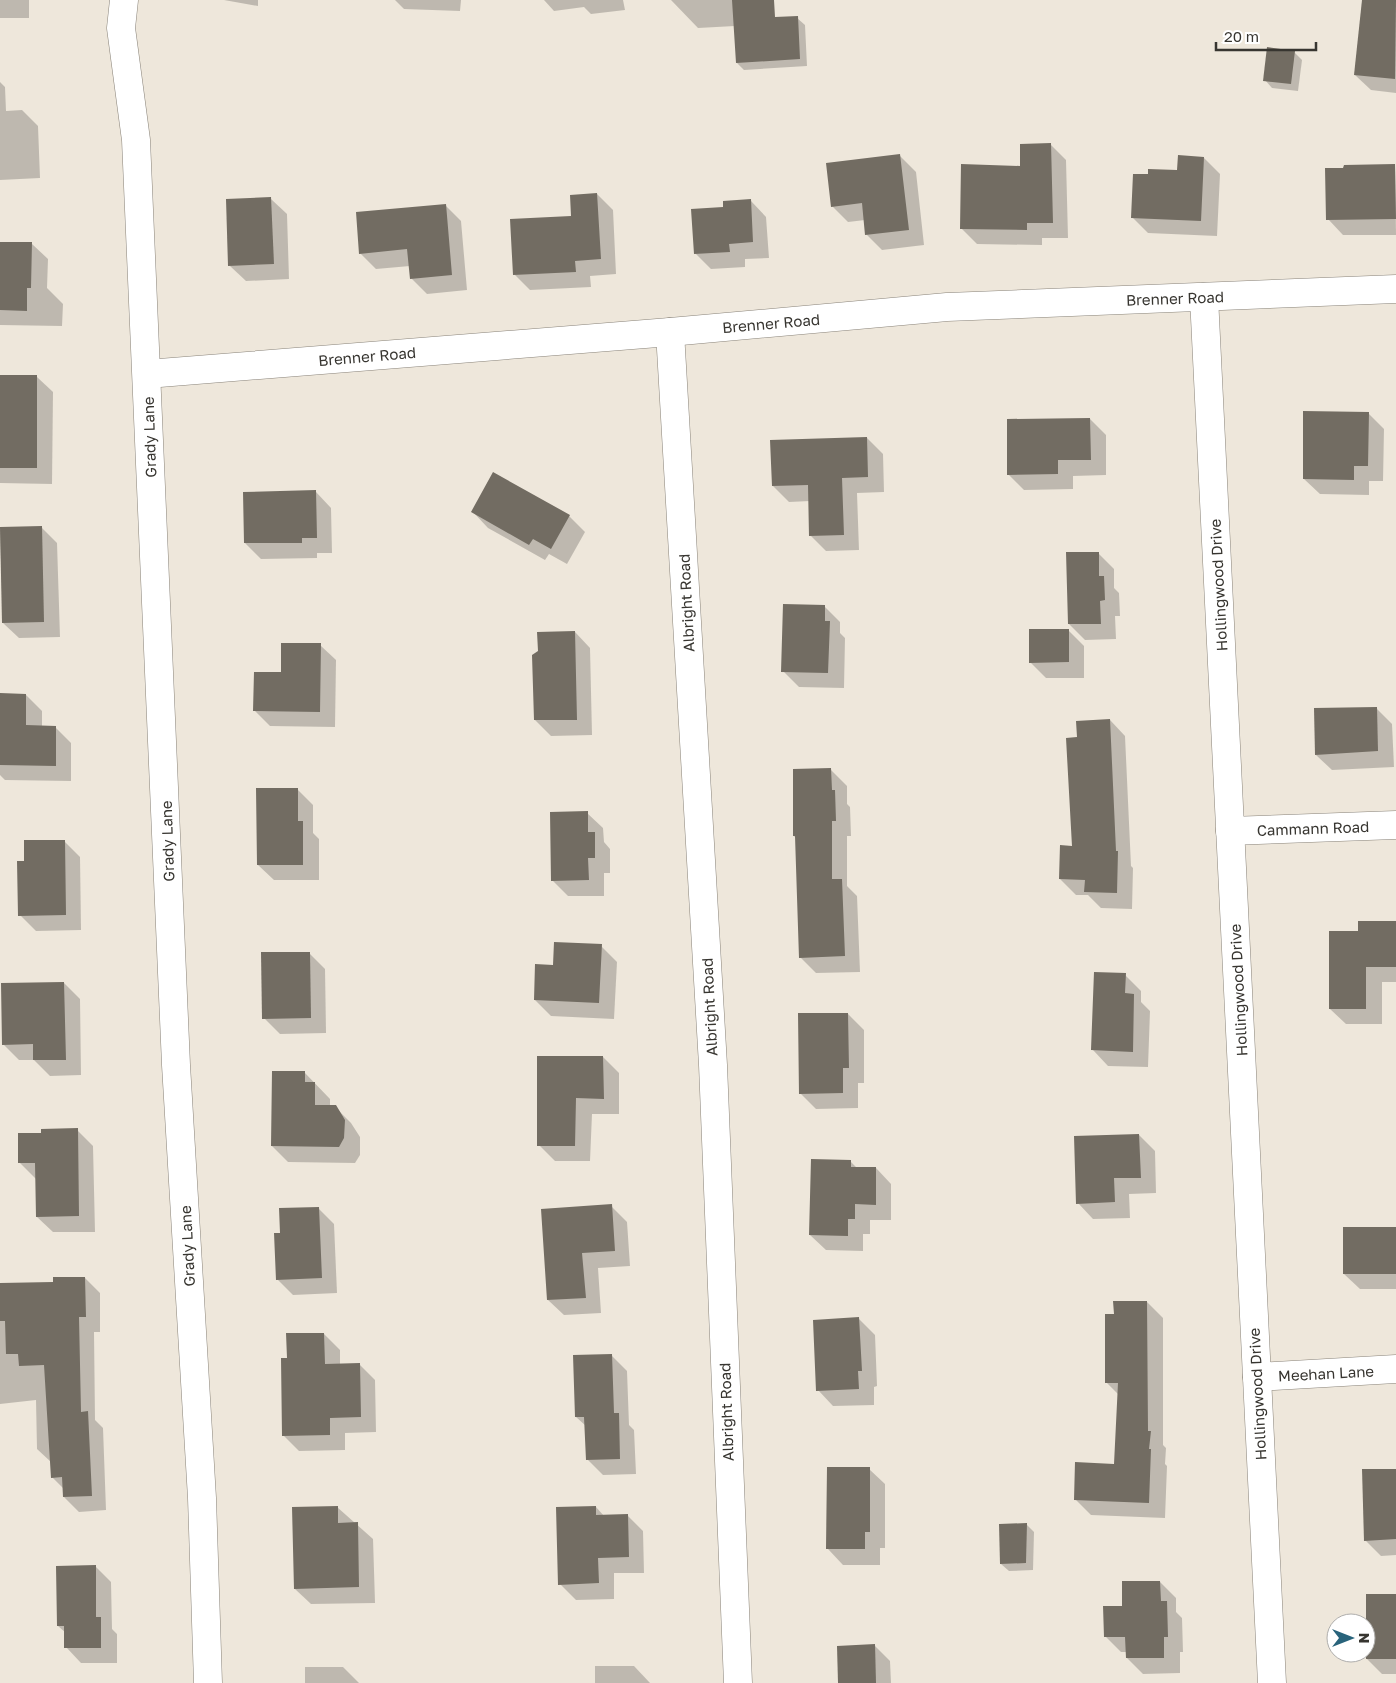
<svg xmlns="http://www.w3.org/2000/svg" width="1396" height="1683" font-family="'Golos Text',sans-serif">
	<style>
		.shadow { fill: #0003 }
		.building { fill: #726c62 }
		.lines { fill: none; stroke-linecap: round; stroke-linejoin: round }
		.minor-casing { stroke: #898379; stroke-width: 29 }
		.minor { stroke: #fff; stroke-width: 28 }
		.labels { text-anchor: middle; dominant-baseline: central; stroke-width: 5; stroke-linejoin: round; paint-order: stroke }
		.street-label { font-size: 15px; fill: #373530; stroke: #fff }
	</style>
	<rect width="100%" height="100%" fill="#eee7db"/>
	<g class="shadow">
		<rect x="0" y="0" width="29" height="18"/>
		<path d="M224 0H258V6Z"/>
		<path d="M395 0H461L460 11 404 9Z"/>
		<path d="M544 0H623L625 10 591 14 584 7 554 11Z"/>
		<path d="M671 0H756L757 20 797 18 805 25 807 66 744 70 737 63 735 26 698 28Z"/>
		<path d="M1363 0 1396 1V93L1371 90 1355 75Z"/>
		<path d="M1294 52 1302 60 1298 91 1272 88 1265 80Z"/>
		<path d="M0 82 5 87 6 111 22 110 38 126 40 178 0 180Z"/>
		<path d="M1050 144 1066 160 1068 238H1042V245L977 244 961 228 1021 167Z"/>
		<path d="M900 156 916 172 924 245 882 250 866 234 865 220 848 222 832 206Z"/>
		<path d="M1204 158 1220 174 1217 236 1148 233 1132 217 1149 176 1178 171Z"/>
		<path d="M1395 165 1396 235H1343L1328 219Z"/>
		<path d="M597 194 613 210 616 274 590 276 591 287 530 290 514 274Z"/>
		<path d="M271 199 287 214 289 279 246 281 230 266Z"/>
		<path d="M751 201 766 217 769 258 745 259V267L711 269 695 253 725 209Z"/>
		<path d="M445 205 461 221 467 290 427 294 411 278 410 266 376 269 360 253Z"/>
		<path d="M0 243 32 244 48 259 47 288 63 304 62 326 0 325Z"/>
		<path d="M37 377 53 392 52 484 0 483V396Z"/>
		<path d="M1368 413 1384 429 1383 481H1369V495L1320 494 1304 479Z"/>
		<path d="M1090 419 1106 435V475L1073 476V489L1024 490 1008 474Z"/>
		<path d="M867 438 883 454 884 492 857 493 859 550 826 551 810 535V501L789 502 773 486Z"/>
		<path d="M316 492 331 508 332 553H317V558L261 559 245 543Z"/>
		<path d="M473 512 569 516 585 532 567 564 549 554 545 560 488 528Z"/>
		<path d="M41 527 57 543 60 637 19 638 3 623 0 528Z"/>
		<path d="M1098 553 1114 569V588L1119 593 1120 616H1115L1116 639 1085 640 1069 624Z"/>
		<path d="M824 606 840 622V633L845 638 844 688 799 687 783 671Z"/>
		<path d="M1068 630 1084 646V678H1046L1030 662Z"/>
		<path d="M575 632 590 648 592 735 551 736 535 720Z"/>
		<path d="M320 645 336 660 335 727 270 726 254 710 282 673Z"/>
		<path d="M0 695H26L42 711V727H55L71 743V781L5 780 0 775Z"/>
		<path d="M1376 708 1392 724 1394 767 1332 770 1316 755Z"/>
		<path d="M1110 720 1125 736 1131 866 1133 868 1132 909 1101 908 1088 895H1076L1060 879 1074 847Z"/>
		<path d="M831 770 847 786V804L850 807 851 836H847V886L857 896 860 972 816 973 800 957 796 838 794 836Z"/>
		<path d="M297 789 313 805V833L319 839V880H274L258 865Z"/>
		<path d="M587 813 603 828 604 842 610 849V873H604V896H568L552 880Z"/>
		<path d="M64 841 80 857 81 930 36 931 20 915 25 862Z"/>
		<path d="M1396 922V982H1382V1024H1346L1330 1009 1359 932Z"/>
		<path d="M601 946 617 962 614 1019 551 1016 535 1000 554 966Z"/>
		<path d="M309 953 325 969 326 1033 280 1034 264 1018Z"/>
		<path d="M1125 975 1141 991V1002L1150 1011 1148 1067 1108 1066 1093 1050Z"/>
		<path d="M64 983 80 999 81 1075 50 1076 34 1060H19L3 1044Z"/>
		<path d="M848 1014 864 1030V1083H858V1108L816 1109 800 1093Z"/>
		<path d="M603 1057 619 1073V1114H592L590 1161H555L539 1145Z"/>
		<path d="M305 1073 330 1099V1106L335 1107 351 1123 360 1137V1155L355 1163 288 1162 272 1146Z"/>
		<path d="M77 1130 93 1146 95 1232H53L37 1217 36 1179 20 1163 42 1134Z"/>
		<path d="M1139 1135 1155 1151 1156 1193 1129 1194 1130 1218 1093 1219 1078 1203Z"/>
		<path d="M851 1162 857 1168H876L891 1184V1220H870V1234H863V1251L826 1250 810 1235Z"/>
		<path d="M611 1206 627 1222 630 1266 598 1268 601 1313 564 1315 548 1300Z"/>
		<path d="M318 1208 334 1224 337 1293 293 1295 277 1279Z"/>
		<path d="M1396 1228V1289H1360L1344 1274Z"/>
		<path d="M85 1278 100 1293V1332H94L95 1420 103 1428 106 1510 79 1512 64 1497V1489L52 1477 51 1462 37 1449 36 1400 0 1404V1284L54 1283Z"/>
		<path d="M1147 1302 1163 1318V1445L1166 1448 1165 1464 1167 1466 1165 1518 1091 1515 1075 1499 1115 1465 1119 1395 1106 1382 1115 1315Z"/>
		<path d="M859 1319 875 1335 877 1386 874 1387V1405L833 1406 818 1390Z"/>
		<path d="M324 1334 340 1350V1365L359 1364 375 1380 376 1432 345 1433V1450L299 1451 283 1435 288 1359Z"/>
		<path d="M611 1355 627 1371 629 1425 634 1430 636 1474 603 1475 587 1459 586 1426 576 1417Z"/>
		<path d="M869 1469 885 1484V1548H880V1565H843L828 1549Z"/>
		<path d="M1396 1470V1555L1381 1556 1365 1540Z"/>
		<path d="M337 1507 373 1539 375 1603 311 1604 295 1589Z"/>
		<path d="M596 1507 604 1516 627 1515 643 1531 644 1573H614V1599L576 1600 560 1584Z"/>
		<path d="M1026 1524 1034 1532 1033 1570 1009 1571 1001 1564Z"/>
		<path d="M95 1566 111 1582 112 1629 117 1634V1663H81L66 1647V1633L58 1626Z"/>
		<path d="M1160 1582 1176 1598V1612L1182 1618 1183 1652H1180V1673L1143 1674 1127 1658V1652H1121L1105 1636 1124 1607Z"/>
		<path d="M1396 1595V1674H1382L1366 1658Z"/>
		<path d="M874 1645 890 1661 891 1683H839Z"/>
		<path d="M595 1666H634L650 1683H595Z"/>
		<path d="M305 1667H343L359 1683H305Z"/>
	</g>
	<g class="building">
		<path d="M732 0H774L775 17 798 16 800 59 736 63Z"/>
		<path d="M1362 0H1396L1395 79 1354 75Z"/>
		<path d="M1267 47 1295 51 1291 84 1263 81Z"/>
		<path d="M1051 143 1053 223H1027V230L960 229 961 164 1020 166V144Z"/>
		<path d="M900 154 909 230 865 235 862 203 831 207 826 163Z"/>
		<path d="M1178 155 1204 157 1201 221 1131 218 1133 174H1148V169L1177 170Z"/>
		<path d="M1395 164 1396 219 1326 220 1325 168H1343L1344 165Z"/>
		<path d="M597 193 601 259 575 261 576 272 513 275 510 219 571 216 570 195Z"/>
		<path d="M271 197 274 264 228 266 226 199Z"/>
		<path d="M751 199 753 242 729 244 730 252 694 254 691 209 723 207V201Z"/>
		<path d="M446 204 452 275 410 279 407 249 359 254 356 212Z"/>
		<path d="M0 242H32L31 288H27V311L0 310Z"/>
		<rect x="0" y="375" width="37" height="93"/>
		<path d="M1303 411 1369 412 1368 466H1354V480L1303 479Z"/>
		<path d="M1090 418 1091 460H1058V474L1007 475V419Z"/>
		<path d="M867 437 868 477 842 478 844 535 809 536 808 485 772 486 770 440Z"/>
		<path d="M493 472 570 515 551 549 533 539 529 545 471 512Z"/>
		<path d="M316 490 317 538H302V543H244L243 492Z"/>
		<path d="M42 526 44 622 2 623 0 527Z"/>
		<path d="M1066 552H1099V576H1104L1105 600 1100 601 1101 624H1068Z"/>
		<path d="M783 604 825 605V621H830L828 673 781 672Z"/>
		<path d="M1029 629H1069V662L1029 663Z"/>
		<path d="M575 631 577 720H534L532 655 538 651 537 632Z"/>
		<path d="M281 643H321L320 712 253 711 254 672H281Z"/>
		<path d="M0 693 26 694V725L56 726V766L0 765Z"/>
		<path d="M1377 707 1378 751 1315 755 1314 708Z"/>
		<path d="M1110 719 1116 851H1118L1117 893 1084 892 1085 880 1059 879 1060 845 1072 846 1066 738 1077 737 1076 721Z"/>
		<path d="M831 768 832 790H835L836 821H832V879H842L845 956 799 958 795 836H793V769Z"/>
		<path d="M256 788H298V821H303V865H257Z"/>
		<path d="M588 811V832H595V858H588L589 880 551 881 550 812Z"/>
		<path d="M24 840H65L66 915 18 916 17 861H24Z"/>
		<path d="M1358 921H1396V967H1366V1009H1329V931H1358Z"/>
		<path d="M554 942 602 944 599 1003 534 1000 535 964 553 965Z"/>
		<path d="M261 952H310L311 1018 262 1019Z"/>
		<path d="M1094 972 1126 973 1125 993 1134 994 1133 1052 1091 1050Z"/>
		<path d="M64 982 66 1060H33V1044L2 1045 1 983Z"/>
		<path d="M798 1013H848L849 1068H843V1093L799 1094Z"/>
		<path d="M537 1056H603L604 1099 576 1098 575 1146H537Z"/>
		<path d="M272 1071H305V1082H315V1105H336L345 1120 344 1138 339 1147 271 1146Z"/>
		<path d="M78 1128 79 1216 36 1217 35 1163H18V1133H41V1129Z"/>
		<path d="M1139 1134 1141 1178H1114L1115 1202 1076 1204 1074 1136Z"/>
		<path d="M811 1159 851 1160V1167H876V1205L855 1204V1219H848V1236L809 1235Z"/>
		<path d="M612 1204 615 1251 582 1253 586 1298 547 1300 541 1209Z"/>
		<path d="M319 1207 322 1278 276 1280 274 1233H280L279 1208Z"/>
		<rect x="1343" y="1227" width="53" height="47"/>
		<path d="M53 1277H85L86 1317H79L81 1412 88 1411 92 1496 63 1497 62 1477 51 1478 44 1365 19 1366 18 1354H6L5 1321H0V1283L53 1282Z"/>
		<path d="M1113 1301H1147L1148 1431H1151L1149 1449H1151L1149 1503 1074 1500 1075 1462 1114 1464 1118 1383H1105V1314H1114Z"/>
		<path d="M859 1317 862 1371H858L859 1389 816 1391 813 1320Z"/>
		<path d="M286 1333H324L325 1364 360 1363 361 1417 330 1418V1435L282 1436 281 1358H287Z"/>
		<path d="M612 1354 614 1413H619L620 1459 586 1460 584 1417H575L573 1355Z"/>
		<path d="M827 1467H870V1532H865V1549H826Z"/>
		<path d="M1362 1469H1396V1539L1364 1541Z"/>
		<path d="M338 1506V1523L358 1522 359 1587 294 1589 292 1507Z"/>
		<path d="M596 1506V1515L628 1514 629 1557 598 1558 599 1583 558 1585 556 1507Z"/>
		<path d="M1027 1523 1026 1563 1000 1564 999 1524Z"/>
		<path d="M96 1565V1617H101V1648H64V1626H57L56 1566Z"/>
		<path d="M1122 1581H1160L1161 1601H1167L1168 1637H1164V1658H1126L1125 1637H1104L1103 1606H1122Z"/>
		<rect x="1366" y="1594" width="30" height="65"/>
		<path d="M875 1644 876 1683H838L837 1646Z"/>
	</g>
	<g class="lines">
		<g class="minor-casing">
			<g id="minor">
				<path d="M124 0 121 28 136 140 176 1065 202 1498 208 1683"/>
				<path d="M1204 297 1272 1683"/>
				<path d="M670 332 713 1065 738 1683"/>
				<path d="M147 374 670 332 947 307 1396 289"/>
				<path d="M1230 831 1396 825"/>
				<path d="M1257 1377 1396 1369"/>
			</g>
		</g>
		<use href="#minor" class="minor"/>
	</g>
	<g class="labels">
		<g class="street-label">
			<text transform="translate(1175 298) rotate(-2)">Brenner Road</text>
			<text transform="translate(771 323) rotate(-5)">Brenner Road</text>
			<text transform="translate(367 356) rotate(-5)">Brenner Road</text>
			<text transform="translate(149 437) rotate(-92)">Grady Lane</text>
			<text transform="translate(1218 585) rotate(-93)">Hollingwood Drive</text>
			<text transform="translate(686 603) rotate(-93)">Albright Road</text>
			<text transform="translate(1313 828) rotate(-2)">Cammann Road</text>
			<text transform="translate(167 841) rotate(-92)">Grady Lane</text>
			<text transform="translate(1238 990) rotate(-93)">Hollingwood Drive</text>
			<text transform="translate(709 1007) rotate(-93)">Albright Road</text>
			<text transform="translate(187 1246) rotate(-93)">Grady Lane</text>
			<text transform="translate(1326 1373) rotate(-3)">Meehan Lane</text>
			<text transform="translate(1257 1394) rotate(-93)">Hollingwood Drive</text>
			<text transform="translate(726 1412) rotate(-92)">Albright Road</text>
		</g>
	</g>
	<g transform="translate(1351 1638) rotate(90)"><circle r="24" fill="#ffffff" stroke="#afaeac"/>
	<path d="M0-4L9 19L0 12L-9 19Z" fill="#28637b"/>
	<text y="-8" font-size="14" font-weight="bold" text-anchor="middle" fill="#373530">N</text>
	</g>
	<path d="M1216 42v8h100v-8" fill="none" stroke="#373530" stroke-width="2.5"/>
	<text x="1224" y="42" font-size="15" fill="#373530" stroke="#ffffff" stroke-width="4" paint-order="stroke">20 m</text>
</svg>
